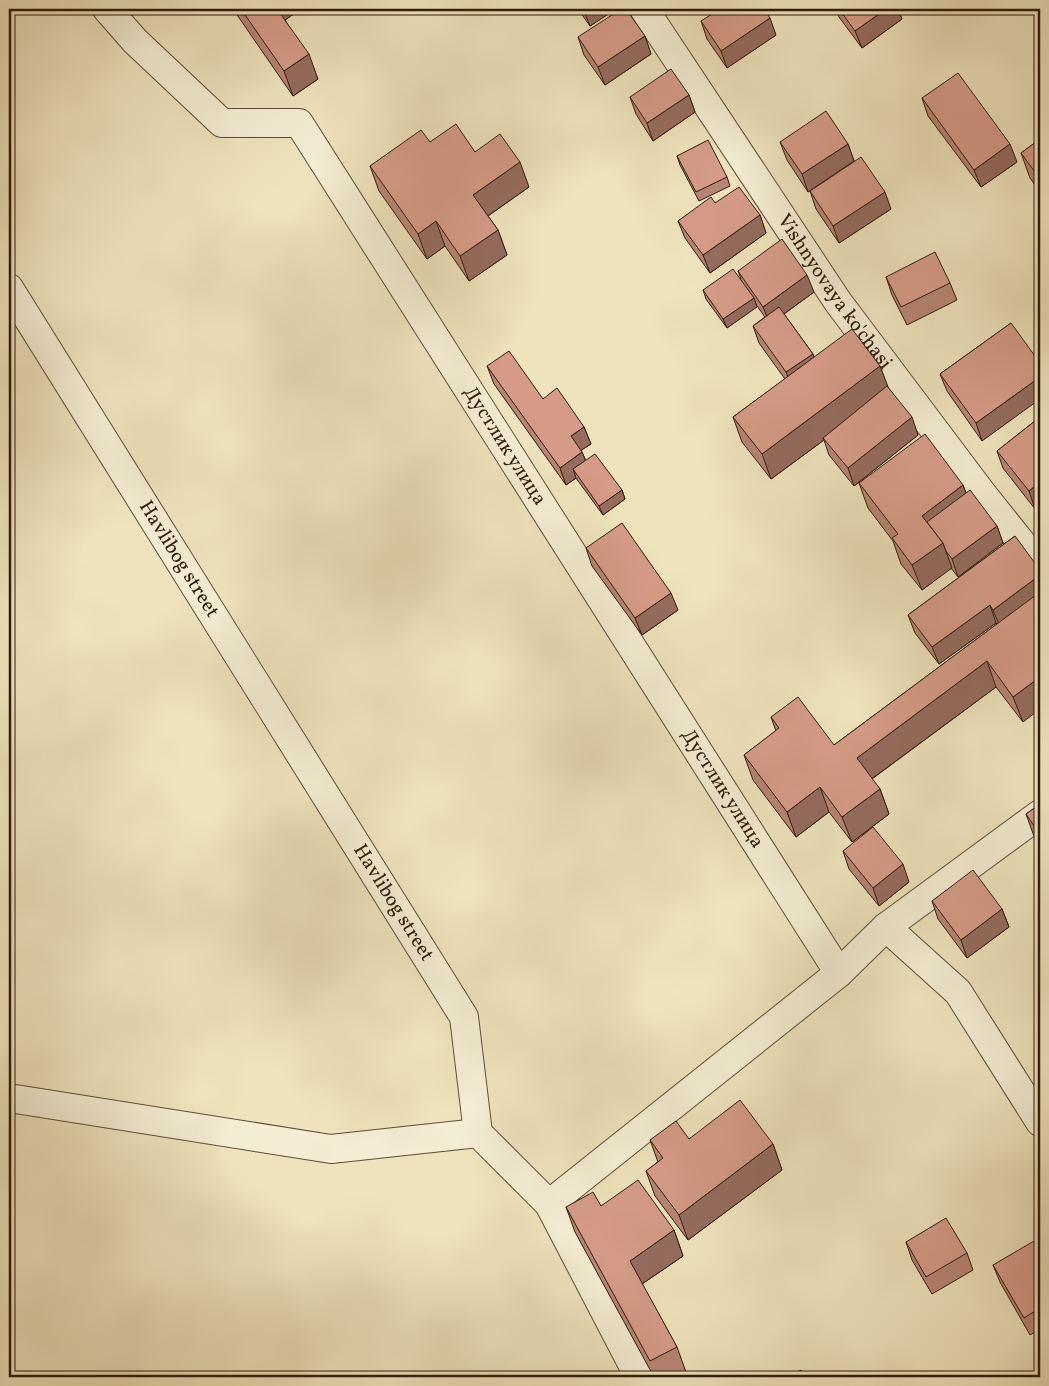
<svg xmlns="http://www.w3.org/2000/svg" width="1049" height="1386" font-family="Vollkorn,serif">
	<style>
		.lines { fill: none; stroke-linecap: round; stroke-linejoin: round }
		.minor-casing { stroke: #604d37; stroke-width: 30 }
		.minor { stroke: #f4edd3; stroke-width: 28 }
		.wall { fill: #b78574; stroke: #301b0b }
		.shaded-wall { fill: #956c5e; stroke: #301b0b }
		.building { fill: #d59b87; stroke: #301b0b }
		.labels { text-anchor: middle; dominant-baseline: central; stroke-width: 4; stroke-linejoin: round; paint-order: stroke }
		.street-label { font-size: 20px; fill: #301b0b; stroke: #f4edd3 }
	</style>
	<rect width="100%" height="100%" fill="#eee3bc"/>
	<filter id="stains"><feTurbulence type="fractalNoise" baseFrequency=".004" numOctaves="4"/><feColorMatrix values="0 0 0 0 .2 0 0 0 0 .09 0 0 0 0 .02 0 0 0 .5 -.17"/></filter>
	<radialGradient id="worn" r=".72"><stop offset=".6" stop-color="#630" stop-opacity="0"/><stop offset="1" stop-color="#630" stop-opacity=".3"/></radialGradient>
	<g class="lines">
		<g class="minor-casing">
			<g id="minor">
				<path id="s1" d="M107 9 135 41 222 123H299L839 973"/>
				<path id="s2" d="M644 9 838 302 981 492 1040 566"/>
				<path id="s3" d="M9 288 464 1017 478 1133"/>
				<path d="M886 927 958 992 1040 1122"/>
				<path d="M9 1098 331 1149 478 1133"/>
				<path d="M478 1133 549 1204 639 1377"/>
				<path d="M549 1204 839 973 886 927 1040 814"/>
			</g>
		</g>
		<use href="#minor" class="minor"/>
	</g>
	<g class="wall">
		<path d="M233 9H301L285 20 318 79 293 96Z"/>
		<path d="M578 9H616L590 26Z"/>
		<path d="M836 9H898L902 19 862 48 839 17Z"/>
		<path d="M701 21 776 35 727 68 707 39Z"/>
		<path d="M645 36 651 54 605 85 584 55 578 37Z"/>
		<path d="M689 95 695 112 653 141 636 114 630 97Z"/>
		<path d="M922 98 1017 162 981 187 928 116Z"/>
		<path d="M1040 139V192L1030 178 1021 153Z"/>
		<path d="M430 142 475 152 529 187 488 216 498 230 507 255 469 281 445 246 427 259 379 191 370 166Z"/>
		<path d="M780 142 848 144 854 161 808 192 787 160Z"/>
		<path d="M677 156 727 177 730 186 699 201 680 165Z"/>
		<path d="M810 191 891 209 839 243 816 209Z"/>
		<path d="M715 203 760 215 766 233 710 273 685 238 678 221Z"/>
		<path d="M738 271 814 292 784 314 813 354 814 357 880 366 888 388 918 435 854 486 829 455 824 440 771 479 742 442 733 417 785 379 759 343 753 326 765 317 757 306 727 328 706 299 703 290 741 279Z"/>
		<path d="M886 277 950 283 957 300 907 325 892 295Z"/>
		<path d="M1011 323 982 441 947 391 940 374Z"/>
		<path d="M487 366 543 399 584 427 591 444 581 450 586 461 622 490 625 499 603 515 576 478 566 485 494 384Z"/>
		<path d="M1040 417 1035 509 1003 468 997 451Z"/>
		<path d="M859 483 963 485 966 493 997 526 1003 543 958 577 951 568 922 590 901 564 893 541 868 508Z"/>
		<path d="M1015 536 1023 722 996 687 872 779 880 789 889 814 852 842 829 812 796 837 753 780 744 755 776 731 771 717 834 745 997 624 996 623 939 664 915 633 908 615Z"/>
		<path d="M586 548 678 610 642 635 592 566Z"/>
		<path d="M1040 804V847L1035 839 1026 814Z"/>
		<path d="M843 851 909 882 879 906 849 869Z"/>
		<path d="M932 901 1002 909 1009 927 967 958 938 919Z"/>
		<path d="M689 1139 773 1144 782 1170 688 1240 655 1196 646 1171 658 1162 650 1140Z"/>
		<path d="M601 1206 674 1230 683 1256 642 1284 677 1347 686 1372 676 1377H654L575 1232 566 1207Z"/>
		<path d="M906 1242 967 1253 973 1270 932 1294 912 1260Z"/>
		<path d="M1040 1252V1329L1030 1335 1000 1282 993 1265Z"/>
	</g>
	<g class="shaded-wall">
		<path d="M274 9H301L279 24Z"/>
		<path d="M583 9H616L590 26Z"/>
		<path d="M688 9H698L690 14Z"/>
		<path d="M886 9H898L902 19 862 48 855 31Z"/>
		<path d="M770 18 776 35 727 68 721 51Z"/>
		<path d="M645 36 651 54 605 85 598 67Z"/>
		<path d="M309 54 318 79 293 96 284 71Z"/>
		<path d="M689 95 695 112 653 141 647 123Z"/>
		<path d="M848 144 854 161 808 192 802 174Z"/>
		<path d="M1010 144 1017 162 981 187 974 170Z"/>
		<path d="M520 162 529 187 482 220 473 195Z"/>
		<path d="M885 192 891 209 839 243 833 226Z"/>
		<path d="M760 215 766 233 710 273 703 255Z"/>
		<path d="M436 221 445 246 427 259 418 234Z"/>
		<path d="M498 230 507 255 469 281 460 256Z"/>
		<path d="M807 275 814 292 770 324 763 307Z"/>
		<path d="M754 298 757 307 727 328 723 319Z"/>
		<path d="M813 354 819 371 793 390 786 372Z"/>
		<path d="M880 366 890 392 823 438 824 440 771 479 762 454Z"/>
		<path d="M1040 377V399L982 441 976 423Z"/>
		<path d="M912 417 918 435 854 486 848 468Z"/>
		<path d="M584 427 591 444 577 453 571 436Z"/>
		<path d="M582 452 589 469H573L576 478 566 485 560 468Z"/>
		<path d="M1040 482V505L1035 509 1029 491Z"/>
		<path d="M963 485 972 510 935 538 922 516Z"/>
		<path d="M622 490 625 499 603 515 599 506Z"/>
		<path d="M997 526 1003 543 958 577 952 559Z"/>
		<path d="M943 543 952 568 922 590 912 565Z"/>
		<path d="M1040 575V597L1000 627 993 610Z"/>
		<path d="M671 593 678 610 642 635 635 618Z"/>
		<path d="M990 605 996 623 939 664 932 647Z"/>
		<path d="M987 661 996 687 866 783 857 758Z"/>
		<path d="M1040 677V709L1023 722 1013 697Z"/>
		<path d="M820 787 829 812 796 837 787 812Z"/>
		<path d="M880 789 889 814 852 842 842 817Z"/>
		<path d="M903 864 909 882 879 906 873 888Z"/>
		<path d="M1002 909 1009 927 967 958 961 940Z"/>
		<path d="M773 1144 782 1170 688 1240 679 1215Z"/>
		<path d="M674 1230 683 1256 639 1286 630 1261Z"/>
	</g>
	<g class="building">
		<path d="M241 9H277L309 54 284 71Z"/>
		<path d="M621 9H626L645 36 598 67 578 37Z"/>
		<path d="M720 9H764L770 18 721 51 701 21Z"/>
		<path d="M839 9H886L855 31Z"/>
		<path d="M671 69 689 95 647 123 630 97Z"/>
		<path d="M958 73 1010 144 974 170 922 98Z"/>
		<path d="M826 111 848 144 802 174 780 142Z"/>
		<path d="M456 124 475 152 500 134 520 162 473 195 498 230 460 256 436 221 418 234 370 166 421 130 430 142Z"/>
		<path d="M1040 139V179L1021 153Z"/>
		<path d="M708 140 727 177 696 192 677 156Z"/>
		<path d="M861 157 885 192 833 226 810 191Z"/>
		<path d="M739 187 760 215 703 255 678 221 711 197 715 203Z"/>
		<path d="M782 239 807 275 763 307 738 271Z"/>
		<path d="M935 252 950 283 901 307 886 277Z"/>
		<path d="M733 269 754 298 723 319 703 290Z"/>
		<path d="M779 307 813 354 786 372 753 326Z"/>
		<path d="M1011 323 1040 363V377L976 423 940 374Z"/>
		<path d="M852 329 880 366 762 454 733 417Z"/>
		<path d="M509 351 543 399 557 388 584 427 571 436 582 452 560 468 487 366Z"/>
		<path d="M887 386 912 417 848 468 823 438Z"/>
		<path d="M1040 417V482L1029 491 997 451Z"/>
		<path d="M925 434 963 485 922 516 943 543 912 565 892 538 898 534 859 483Z"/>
		<path d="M595 454 622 490 599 506 573 469Z"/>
		<path d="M970 490 997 526 952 559 946 551 943 543 927 522Z"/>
		<path d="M622 523 671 593 635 618 586 548Z"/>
		<path d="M1015 536 1040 570V575L993 610 990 605 932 647 908 615Z"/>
		<path d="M1040 592V677L1013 697 987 661 857 758 880 789 842 817 820 787 787 812 744 755 779 728 771 717 798 697 834 745Z"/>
		<path d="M1040 804V835L1026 814Z"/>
		<path d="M873 827 903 864 873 888 843 851Z"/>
		<path d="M973 870 1002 909 961 940 932 901Z"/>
		<path d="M740 1100 773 1144 679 1215 646 1171 663 1158 650 1140 676 1121 689 1139Z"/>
		<path d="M638 1180 674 1230 630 1261 677 1347 650 1361 566 1207 593 1192 601 1206Z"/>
		<path d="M946 1218 967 1253 926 1277 906 1242Z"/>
		<path d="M1034 1241 1040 1252V1308L1024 1318 993 1265Z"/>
		<path d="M801 1370 805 1377H787Z"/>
	</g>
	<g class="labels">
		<g class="street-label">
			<text stroke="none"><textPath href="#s2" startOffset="341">Vishnyovaya ko'chasi</textPath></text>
			<text stroke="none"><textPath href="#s1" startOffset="622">Дустлик улица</textPath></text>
			<text stroke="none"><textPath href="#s3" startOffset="320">Hаvlibog street</textPath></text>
			<text stroke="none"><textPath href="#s1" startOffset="1028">Дустлик улица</textPath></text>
			<text stroke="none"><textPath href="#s3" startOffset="725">Hаvlibog street</textPath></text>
		</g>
	</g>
	<rect width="1049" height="1386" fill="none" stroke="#eee3bc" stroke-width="30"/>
	<rect x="10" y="10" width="1029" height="1366" fill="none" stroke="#301b0b" stroke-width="2.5"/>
	<rect x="15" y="15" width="1019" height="1356" fill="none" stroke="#301b0b"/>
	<rect width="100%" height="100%" filter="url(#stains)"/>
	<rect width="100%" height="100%" fill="url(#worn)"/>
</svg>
